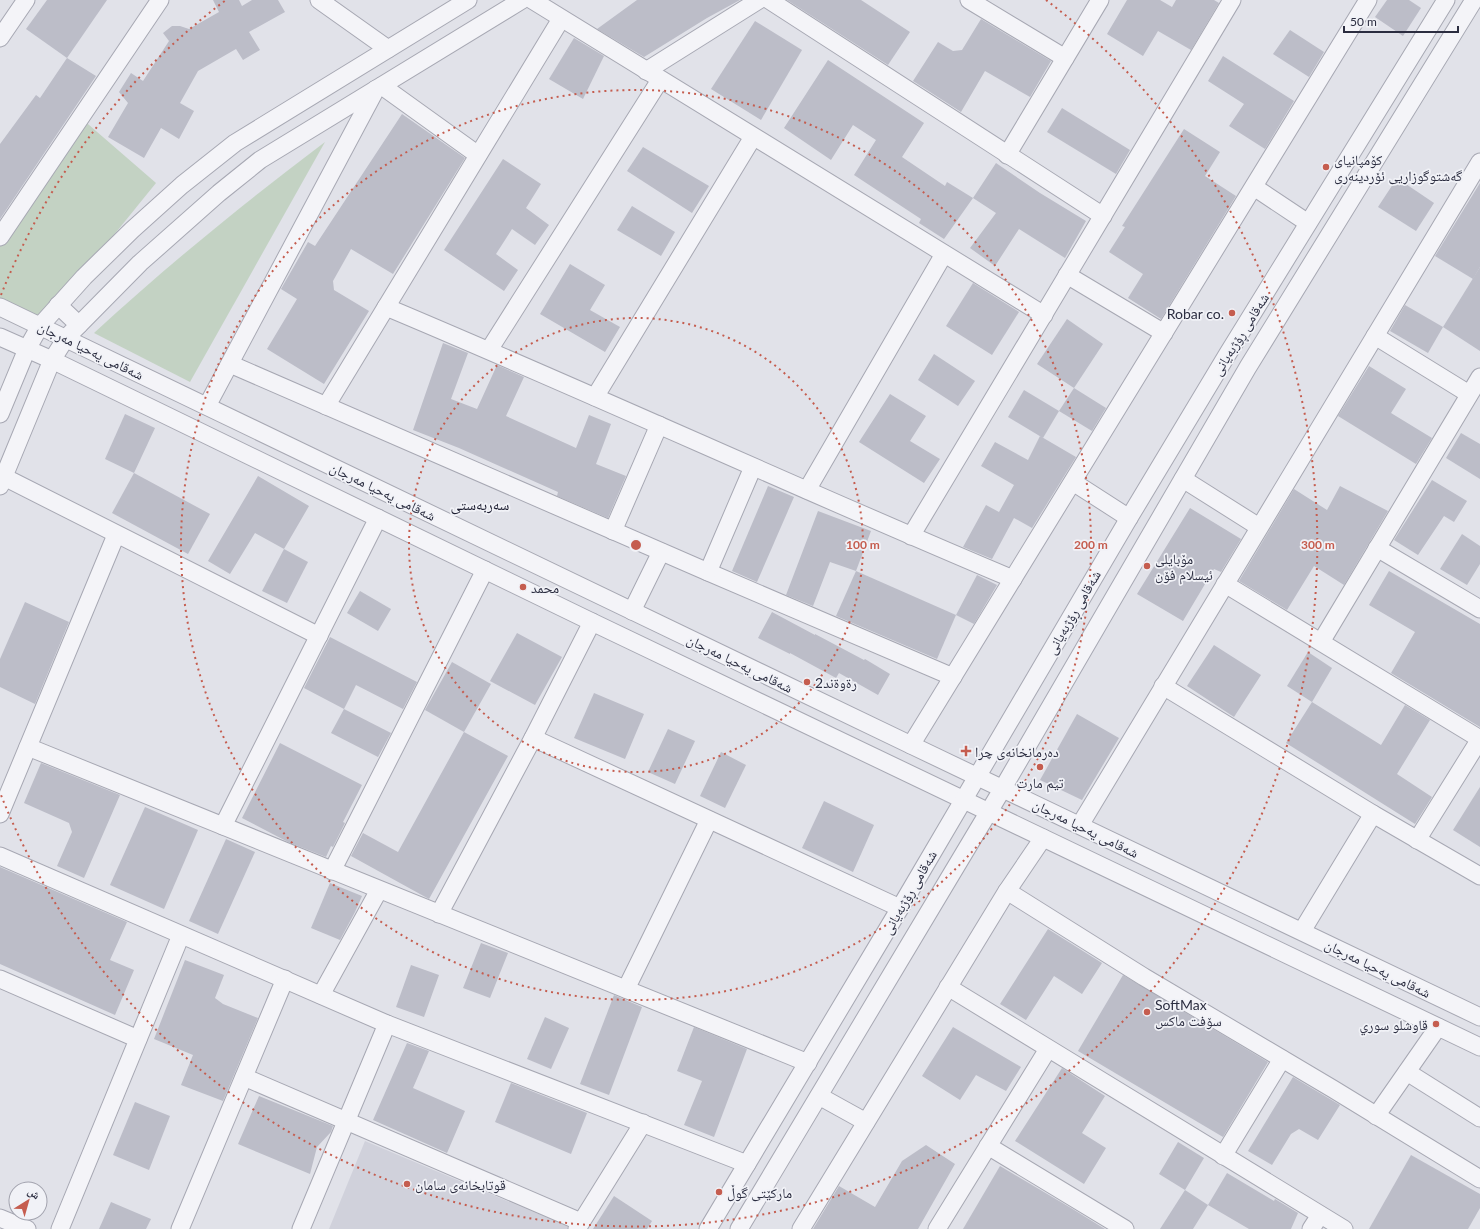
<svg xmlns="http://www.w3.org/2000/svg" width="1480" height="1229" font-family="Lato,'Noto Naskh Arabic',sans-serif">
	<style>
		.built { fill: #d0d1db }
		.green { fill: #c3d2c3 }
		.building { fill: #bcbdc8 }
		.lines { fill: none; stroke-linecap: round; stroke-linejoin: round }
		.minor-casing { stroke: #a7a8b3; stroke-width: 19 }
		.minor { stroke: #f4f4f8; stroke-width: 17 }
		.ring { fill: none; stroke: #c55d4f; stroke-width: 2; stroke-dasharray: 2 4 }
		.poi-dot { fill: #c55d4f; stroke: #f1f2f7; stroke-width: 1.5 }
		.labels { text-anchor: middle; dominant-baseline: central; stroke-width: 3.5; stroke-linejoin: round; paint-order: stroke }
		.poi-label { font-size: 14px; fill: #2b2d40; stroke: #f1f2f7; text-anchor: start }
		.street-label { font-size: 14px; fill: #2b2d40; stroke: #f1f2f7 }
		.neighbourhood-label { font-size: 15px; fill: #1d1e31; stroke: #f1f2f7 }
		.centre { fill: #c55d4f; stroke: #f1f2f7; stroke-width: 2 }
		.ring-label { font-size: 12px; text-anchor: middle; font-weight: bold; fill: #c55d4f; stroke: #f1f2f7; stroke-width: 3.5; stroke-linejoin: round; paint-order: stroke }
	</style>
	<rect width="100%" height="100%" fill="#e1e2e9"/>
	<path class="built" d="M365 1141 569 1227 568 1229H329Z"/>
	<g class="green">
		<path d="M81 118 156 183 40 326 0 307V237Z"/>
		<path d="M325 142 190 382 94 333C168 265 245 202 325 142Z"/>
	</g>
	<g class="building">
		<path d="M47 0H107L67 58 26 29Z"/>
		<path d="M213 0H239L242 6 252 0H278L285 12 249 32 260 50 243 60 236 49 198 71 180 103 194 111 179 139 161 128 144 158 108 137 128 103 119 92 131 73 143 81 169 41 163 33 172 26H180L189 29 219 12Z"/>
		<path d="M637 0H740L707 18 644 57 597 29Z"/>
		<path d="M787 0H861L910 32 888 65Z"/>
		<path d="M1127 0H1160L1172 7 1176 0H1214L1219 3 1191 50 1158 31 1143 56 1107 34Z"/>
		<path d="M1387 0H1409L1421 8 1403 36 1375 17Z"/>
		<path d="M981 19 1051 61 1030 97 985 71 961 112 913 81 938 42 953 51 962 50Z"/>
		<path d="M755 21 802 50 761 120 711 89Z"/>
		<path d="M1290 30 1324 52 1309 77 1273 54Z"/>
		<path d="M574 38 604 56 583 99 549 79Z"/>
		<path d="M1223 56 1294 101 1265 149 1229 126 1244 104 1208 81Z"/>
		<path d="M67 58 96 76 0 219V144L36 95 40 98Z"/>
		<path d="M828 60 924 123 902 157 945 186 947 182 973 198 944 239 919 223 921 219 854 175 876 140 853 125 831 160 784 128Z"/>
		<path d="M1062 108 1130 150 1116 174 1047 132Z"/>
		<path d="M402 114 465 158 393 274 351 249 333 281 334 290 369 311 324 384 267 349 297 299 281 289 308 242 315 246Z"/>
		<path d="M1184 129 1220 152 1205 176 1236 196 1161 319 1128 298 1143 274 1109 252 1125 227 1122 226Z"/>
		<path d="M643 147 709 186 692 213 627 171Z"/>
		<path d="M503 159 541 184 526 208 549 225 535 245 512 229 496 254 518 270 504 291 444 250Z"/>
		<path d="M996 163 1040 193 1086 221 1065 258 1019 229 995 266 970 248 996 213 973 198Z"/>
		<path d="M1397 178 1434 203 1416 231 1378 207Z"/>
		<path d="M1480 183V267L1473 279 1435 256Z"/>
		<path d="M632 206 675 232 661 256 617 230Z"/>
		<path d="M570 264 605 285 590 310 620 327 605 352 540 314Z"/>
		<path d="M1480 267V351L1443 327Z"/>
		<path d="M973 283 1019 312 992 355 946 326Z"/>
		<path d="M1405 305 1443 327 1428 353 1390 331Z"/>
		<path d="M1067 319 1103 344 1074 388 1037 364Z"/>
		<path d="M443 343 468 353 451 399 477 409 497 365 524 377 506 416 576 448 589 415 611 424 596 464 626 476 608 518 557 496 558 492 459 448 413 430Z"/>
		<path d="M934 354 975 381 958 406 918 380Z"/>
		<path d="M1369 366 1406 389 1391 413 1432 438 1416 464 1338 416Z"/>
		<path d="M1074 388 1106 408 1092 431 1059 411Z"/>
		<path d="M1024 390 1059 411 1043 438 1008 417Z"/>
		<path d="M890 394 926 416 910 441 940 459 924 483 859 442Z"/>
		<path d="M125 414 155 428 134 473 105 459Z"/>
		<path d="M1461 433 1480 444V479L1446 458Z"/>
		<path d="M1040 436 1076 457 1032 528 1014 518 992 559 963 547 986 505 999 512 1014 485 981 466 995 442 1028 460Z"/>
		<path d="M134 473 210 514 188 554 112 513Z"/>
		<path d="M258 476 309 506 284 549 255 533 230 574 208 561Z"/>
		<path d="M1432 480 1467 501 1454 522 1444 516 1418 555 1394 540Z"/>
		<path d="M768 486 794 497 757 582 732 571Z"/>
		<path d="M1340 486 1388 511 1344 585 1314 566 1287 610 1239 581 1294 489 1327 510Z"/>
		<path d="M1190 508 1241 539 1221 572 1214 569 1183 621 1137 594Z"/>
		<path d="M818 511 871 531 856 571 830 562 813 606 786 595Z"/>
		<path d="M1462 534 1480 546V564L1467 585 1440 569Z"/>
		<path d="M284 549 308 562 287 603 262 591Z"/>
		<path d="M856 571 956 615 937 659 836 616Z"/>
		<path d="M1389 571 1480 624V727L1391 673 1415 632 1369 605Z"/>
		<path d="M977 575 997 585 974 624 956 615Z"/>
		<path d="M360 591 391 609 378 631 347 613Z"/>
		<path d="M25 602 69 622 35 704 0 687V659Z"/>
		<path d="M772 612 815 635V634L864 660 865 659 890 674 878 695 839 673 836 678 790 653V654L758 638Z"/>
		<path d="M517 633 562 657 535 705 490 681Z"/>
		<path d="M330 637 417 682 403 709 356 685 344 709 304 688Z"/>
		<path d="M1214 645 1261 675 1234 717 1187 686Z"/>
		<path d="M1308 652 1332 668 1312 702 1287 686Z"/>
		<path d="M452 662 491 684 464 732 425 710Z"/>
		<path d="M594 693 644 714 625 759 574 738Z"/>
		<path d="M1312 702 1381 745 1405 705 1430 720 1397 774 1432 797 1415 824 1286 743Z"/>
		<path d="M344 709 391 733 378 757 331 733Z"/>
		<path d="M1077 714 1119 738 1082 800 1040 780Z"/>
		<path d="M668 729 695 741 675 784 648 772Z"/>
		<path d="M464 732 508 756 429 899 351 856 363 833 398 852Z"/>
		<path d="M280 743 362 785 343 822 345 823 333 847 331 846 326 857 288 842 242 818Z"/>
		<path d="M721 752 746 765 725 808 700 796Z"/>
		<path d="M41 763 120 795 84 878 57 866 72 832 69 823 24 803Z"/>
		<path d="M1480 787V847L1453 830Z"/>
		<path d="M824 801 874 825 853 872 802 848Z"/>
		<path d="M145 807 198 830 164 909 110 885Z"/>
		<path d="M226 839 255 852 218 934 189 921Z"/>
		<path d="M0 867 127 922 110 960 134 970 115 1015 0 964Z"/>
		<path d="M330 883 362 896 355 912 340 940 311 928Z"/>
		<path d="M1048 929 1102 963 1082 994 1054 976 1026 1020 1000 1004Z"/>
		<path d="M481 943 508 953 490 998 463 988Z"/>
		<path d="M185 960 224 975 215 998 223 1004 258 1018 223 1101 181 1085 193 1055 154 1039Z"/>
		<path d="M411 965 439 975 424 1017 396 1007Z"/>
		<path d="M1123 975 1268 1062 1223 1137 1078 1051Z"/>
		<path d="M614 995 642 1007 609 1095 580 1084Z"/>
		<path d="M545 1017 569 1028 551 1069 527 1059Z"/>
		<path d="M694 1027 747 1049 714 1137 684 1125 702 1081 677 1071Z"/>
		<path d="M953 1027 1021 1067 1006 1091 976 1075 960 1100 922 1076Z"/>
		<path d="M407 1043 429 1051 413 1088 465 1111 447 1153 373 1120Z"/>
		<path d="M1062 1068 1105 1096 1082 1133 1106 1148 1084 1184 1015 1141Z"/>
		<path d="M1293 1077 1340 1105 1318 1140 1299 1129 1291 1134 1272 1165 1248 1151Z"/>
		<path d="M511 1083 587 1113 571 1154 495 1122Z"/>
		<path d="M259 1096 333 1126 331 1132 317 1147 310 1174 238 1144Z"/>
		<path d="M135 1102 170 1116 149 1170 113 1155Z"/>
		<path d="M1178 1142 1204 1158 1185 1190 1159 1174Z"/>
		<path d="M926 1145 955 1164 918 1229H813L839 1186 875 1207 902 1161Z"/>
		<path d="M1411 1155 1480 1194V1208L1468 1229H1369Z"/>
		<path d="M1000 1166 1071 1208 1105 1229H963Z"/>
		<path d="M1227 1173 1274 1201 1275 1199 1298 1213 1291 1229H1249L1208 1205Z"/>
		<path d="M1185 1190 1208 1205 1193 1229H1160Z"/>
		<path d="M614 1196 652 1221 647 1229H593Z"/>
		<path d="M111 1202 151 1219 146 1229H99Z"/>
	</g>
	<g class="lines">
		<g class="minor-casing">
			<g id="minor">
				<path d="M319 0 388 49"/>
				<path d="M532 0 1044 315"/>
				<path d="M769 0 1103 216"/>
				<path d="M969 0 1065 58"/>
				<path d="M0 38 26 0"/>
				<path d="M646 71 759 0"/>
				<path d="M382 86 478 155"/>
				<path d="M1007 155 1100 0"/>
				<path d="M1254 187 1308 223"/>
				<path d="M0 237 160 0"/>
				<path d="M1067 275 1164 333"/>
				<path d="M58 305 79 325"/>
				<path d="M0 307 911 745 1480 1017"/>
				<path d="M386 307C596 395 803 491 1013 579"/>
				<path d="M1375 336 1469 394"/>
				<path d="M0 337 52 360 592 622 1480 1047"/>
				<path d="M489 350 660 80"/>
				<path d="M230 364 708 572 953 677"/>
				<path d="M595 397 753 137"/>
				<path d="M207 406 376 89"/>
				<path d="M326 406 561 19"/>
				<path d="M0 414 27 349 40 326 84 277 132 230 182 185 235 143 468 0"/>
				<path d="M4 477 319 636"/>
				<path d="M1183 479 1259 527"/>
				<path d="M1073 482 1129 518"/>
				<path d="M0 486 52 360 66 338 140 263 219 193 260 160 522 0"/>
				<path d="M807 490 944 254"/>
				<path d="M613 531 659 425"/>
				<path d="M911 536 1232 0"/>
				<path d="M1377 548 1480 609"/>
				<path d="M708 572 753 467"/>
				<path d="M1225 584 1480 739"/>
				<path d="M632 611 661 552"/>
				<path d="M1321 642 1480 377"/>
				<path d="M1163 686 1373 814 1480 876"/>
				<path d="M533 738 900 908"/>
				<path d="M911 745 1368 0"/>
				<path d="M28 747 808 1063"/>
				<path d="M0 814 116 535"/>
				<path d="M1080 825 1480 162"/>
				<path d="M223 826 378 518"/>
				<path d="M1417 840 1480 739"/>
				<path d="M0 856 387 1024 747 1164"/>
				<path d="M332 871 485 570"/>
				<path d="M1007 891 1144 977 1333 1089 1480 1179"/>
				<path d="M439 914 533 738 592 622"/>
				<path d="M1302 931 1373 814"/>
				<path d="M0 979 138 1039"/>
				<path d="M948 987 1344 1229"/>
				<path d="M626 989 709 820"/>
				<path d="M321 995 379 890"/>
				<path d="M1407 1072 1480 1118"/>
				<path d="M244 1077 581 1222"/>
				<path d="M819 1096 866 1122"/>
				<path d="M1376 1116 1438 1027"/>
				<path d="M988 1146 1125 1229"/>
				<path d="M1223 1156 1282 1059"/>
				<path d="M0 1218 27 1229"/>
				<path d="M60 1229 181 935"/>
				<path d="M180 1229 285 979"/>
				<path d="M301 1229 387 1024"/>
				<path d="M577 1229 643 1123"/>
				<path d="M708 1229 900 908 1129 518 1227 355 1446 0"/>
				<path d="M739 1229 1003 788 1248 367 1474 0"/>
				<path d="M801 1229 1007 891 1043 838"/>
				<path d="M937 1229 1048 1049"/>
				<path d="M1311 1229 1320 1215"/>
			</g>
		</g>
		<use href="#minor" class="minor"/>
	</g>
	<g class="ring">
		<circle cx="636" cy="545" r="227"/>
		<circle cx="636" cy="545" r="455"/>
		<path d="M1 295A682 682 0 0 1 226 0M1046 0A682 682 0 1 1 1 795"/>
	</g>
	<g class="poi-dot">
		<circle cx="1326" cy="167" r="4"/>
		<circle cx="1232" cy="313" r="4"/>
		<circle cx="1147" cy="566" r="4"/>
		<circle cx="523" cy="587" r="4"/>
		<circle cx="807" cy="682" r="4"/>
		<path d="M964 745h4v4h4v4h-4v4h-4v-4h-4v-4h4z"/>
		<circle cx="1040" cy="767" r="4"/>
		<circle cx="1147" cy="1012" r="4"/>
		<circle cx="1436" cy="1024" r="4"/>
		<circle cx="407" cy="1184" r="4"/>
		<circle cx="719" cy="1192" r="4"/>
	</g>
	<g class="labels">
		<g class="poi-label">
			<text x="1334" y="159">کۆمپانیای<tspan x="1334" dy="16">گەشتوگوزاریی ئۆردینەری</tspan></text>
			<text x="1224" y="313" text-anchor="end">Robar co.</text>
			<text x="1155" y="558">مۆبایلی<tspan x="1155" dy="16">ئیسلام فۆن</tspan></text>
			<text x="531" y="587">محمد</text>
			<text x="815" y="682">رةوةند2</text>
			<text x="975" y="751">دەرمانخانەی چرا</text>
			<text x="1040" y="782" text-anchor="middle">تیم مارت</text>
			<text x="1155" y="1004">SoftMax<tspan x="1155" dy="16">سۆفت ماکس</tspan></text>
			<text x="1428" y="1024" text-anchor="end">قاوشلو سوري</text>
			<text x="415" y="1184">قوتابخانەی سامان</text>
			<text x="727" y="1192">مارکێتی گوڵ</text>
		</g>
		<g class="street-label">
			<text transform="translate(1240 334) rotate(-58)">شەقامی ڕۆژبەیانی</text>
			<text transform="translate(91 350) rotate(26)">شەقامی یەحیا مەرجان</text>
			<text transform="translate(383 491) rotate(26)">شەقامی یەحیا مەرجان</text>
			<text transform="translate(1073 612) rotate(-60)">شەقامی ڕۆژبەیانی</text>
			<text transform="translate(740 663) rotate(26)">شەقامی یەحیا مەرجان</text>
			<text transform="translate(1086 828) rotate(26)">شەقامی یەحیا مەرجان</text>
			<text transform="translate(909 892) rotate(-60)">شەقامی ڕۆژبەیانی</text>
			<text transform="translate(1378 968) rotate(26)">شەقامی یەحیا مەرجان</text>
		</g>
		<g class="neighbourhood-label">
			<text x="480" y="504">سه‌ربه‌ستی</text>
		</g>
	</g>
	<circle cx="636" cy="545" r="6" class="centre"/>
	<g class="ring-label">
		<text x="863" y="549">100 m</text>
		<text x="1091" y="549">200 m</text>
		<text x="1318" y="549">300 m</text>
	</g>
	<g transform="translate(28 1201) rotate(37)"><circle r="19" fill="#f1f2f7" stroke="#a2a3ae"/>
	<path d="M0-3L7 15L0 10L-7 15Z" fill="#c55d4f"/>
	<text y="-6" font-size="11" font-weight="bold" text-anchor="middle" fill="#2b2d40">ش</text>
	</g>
	<path d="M1344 26v6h114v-6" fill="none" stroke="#2b2d40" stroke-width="2"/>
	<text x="1350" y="26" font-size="12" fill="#2b2d40" stroke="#f1f2f7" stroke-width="3" paint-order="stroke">50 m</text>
</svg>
